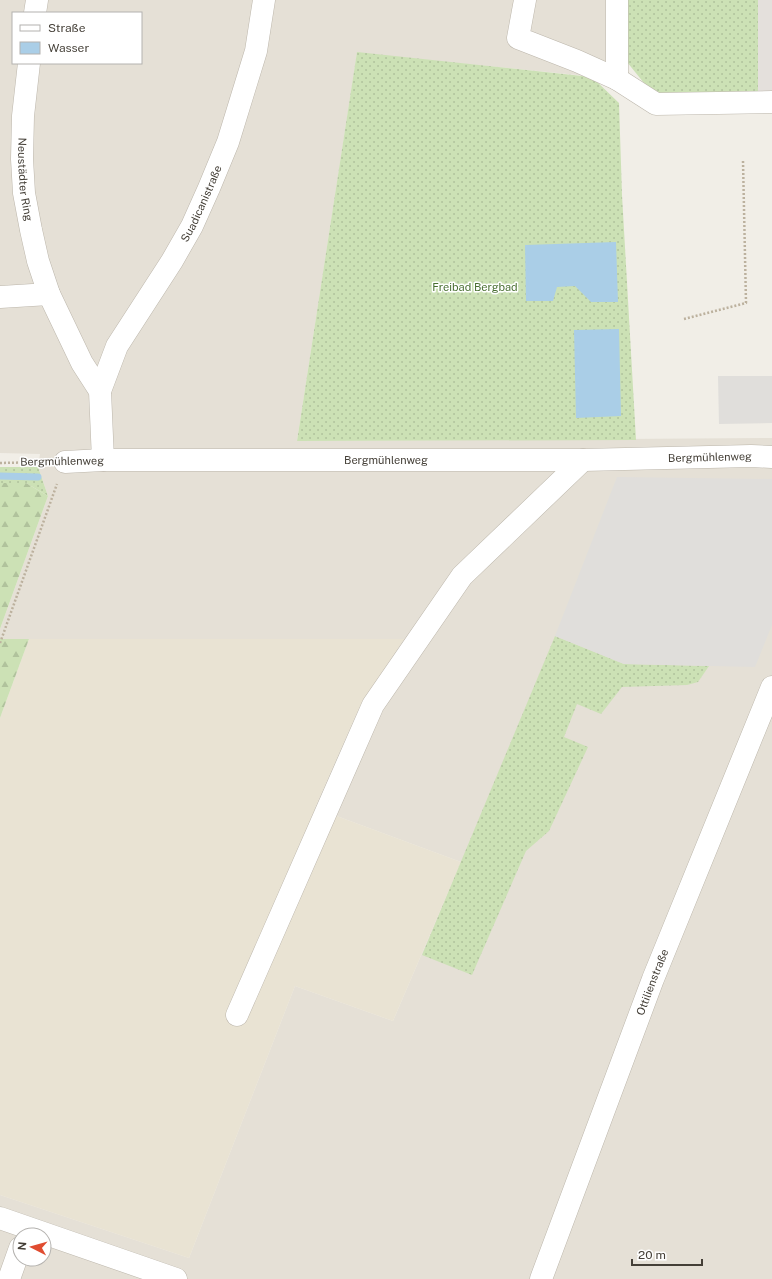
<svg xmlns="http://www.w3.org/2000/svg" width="772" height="1279" font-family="'Public Sans',sans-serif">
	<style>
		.residential { fill: #e5e0d6; fill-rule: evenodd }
		.industrial { fill: #e4e0dc }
		.education { fill: #e9e3d3 }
		.grass { fill: url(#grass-dots) }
		.forest { fill: url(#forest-firs) }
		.parking { fill: #e0dedb }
		.water { fill: #aacee7 }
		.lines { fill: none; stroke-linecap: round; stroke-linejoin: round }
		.stream { stroke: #aacee7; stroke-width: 7 }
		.minor-casing { stroke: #bcb6ab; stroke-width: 23 }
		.path { stroke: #bcb19e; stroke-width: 2.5; stroke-dasharray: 2 2; stroke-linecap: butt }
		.minor { stroke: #fff; stroke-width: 22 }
		.labels { text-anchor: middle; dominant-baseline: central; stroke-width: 3; stroke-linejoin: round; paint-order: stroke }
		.street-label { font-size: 11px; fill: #443f37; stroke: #fff }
		.park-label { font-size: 11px; fill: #486e31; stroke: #fff }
	</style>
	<defs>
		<pattern id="grass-dots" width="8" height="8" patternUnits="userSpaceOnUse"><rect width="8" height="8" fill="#cce1b5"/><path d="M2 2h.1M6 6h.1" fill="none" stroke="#b0c29c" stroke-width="1.8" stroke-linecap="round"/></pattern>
		<pattern id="forest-firs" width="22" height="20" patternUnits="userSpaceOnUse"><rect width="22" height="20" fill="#cce1b5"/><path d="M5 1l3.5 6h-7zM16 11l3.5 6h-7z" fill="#b0c29c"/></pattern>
	</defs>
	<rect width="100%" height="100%" fill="#f1eee7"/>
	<path class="residential" d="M0 0H617V79L357 53 297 441 772 438V1279H0V1195L189 1258 295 986 393 1021 461 862 315 808 360 706 403 639H0V629L48 496 38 467 40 454 0 453ZM13 13H141V63H13ZM20 1235H44V1259H20Z"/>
	<path class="industrial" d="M758 0H772V95L758 94Z"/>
	<path class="education" d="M29 639H404L360 706 315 808 461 862 393 1021 295 986 189 1258 0 1195V718Z"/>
	<g class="grass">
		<path d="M626 0H758V94L652 93 627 62Z"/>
		<path d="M357 52 592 77 619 103 622 195 636 440 297 441Z"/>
		<path d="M0 467H38L48 496 26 483H0Z"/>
		<path d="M555 636 624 664 709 666 698 682 687 685 622 687 601 714 577 704 564 737 588 747 549 831 526 851 472 975 422 955Z"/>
	</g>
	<g class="forest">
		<path d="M0 483H26L48 496 0 629Z"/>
		<path d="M0 639H29L0 718Z"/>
	</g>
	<g class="parking">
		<path d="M718 376H772V423L719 424Z"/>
		<path d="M617 477 772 479V625L755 667 624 664 555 636Z"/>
	</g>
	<g class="water">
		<path d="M616 242 618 302H591L575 286 557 287 553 301H526L525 245Z"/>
		<path d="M619 329 621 416 576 418 574 330Z"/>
	</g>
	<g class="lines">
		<path class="stream" d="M0 476 38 477"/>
		<g class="minor-casing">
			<g id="minor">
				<path d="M525 0 518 38 577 61 617 79 656 104 772 102"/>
				<path d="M617 0V79"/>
				<path d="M35 13 37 0"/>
				<path id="s1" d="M29 63 23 116 22 159 24 193 31 230 38 261 49 294 82 363 100 391 103 460"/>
				<path d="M0 297 49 294"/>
				<path id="s2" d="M100 391 117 346 172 261 192 226 209 188 228 142 256 51 264 0"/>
				<path id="s3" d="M65 462 103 460H583L751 456 772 457"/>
				<path d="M237 1015 373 705 462 576 583 460"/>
				<path d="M0 1218 176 1279"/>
				<path d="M9 1279 20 1248"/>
				<path id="s4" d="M541 1279 653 979 772 687"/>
			</g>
		</g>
		<g class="path">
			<path d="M684 319 746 303 743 161"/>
			<path d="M0 463 43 462"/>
			<path d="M0 643 57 484"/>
		</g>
		<use href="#minor" class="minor"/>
	</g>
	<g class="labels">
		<g class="street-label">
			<text stroke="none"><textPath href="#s1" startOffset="117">Neustädter Ring</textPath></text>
			<text stroke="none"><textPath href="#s2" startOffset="214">Suadicanistraße</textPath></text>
			<text stroke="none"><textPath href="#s3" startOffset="645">Bergmühlenweg</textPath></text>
			<text stroke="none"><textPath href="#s3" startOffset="321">Bergmühlenweg</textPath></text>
			<text transform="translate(62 461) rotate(-1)">Bergmühlenweg</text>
			<text stroke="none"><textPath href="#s4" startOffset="317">Ottilienstraße</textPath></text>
		</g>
		<g class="park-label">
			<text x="475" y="287">Freibad Bergbad</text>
		</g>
	</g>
	<rect x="12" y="12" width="130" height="52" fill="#ffffff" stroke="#b4b2af"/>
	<rect x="20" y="25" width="20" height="6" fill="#ffffff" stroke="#b4b2af"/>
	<text x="48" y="32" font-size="12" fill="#443f37">Straße</text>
	<rect x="20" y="42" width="20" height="12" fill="#aacee7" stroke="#b4b2af"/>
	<text x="48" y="52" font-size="12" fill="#443f37">Wasser</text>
	<g transform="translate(32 1247) rotate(276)"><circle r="19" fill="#ffffff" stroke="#b4b2af"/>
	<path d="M0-3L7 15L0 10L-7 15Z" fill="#e04c30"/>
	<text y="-6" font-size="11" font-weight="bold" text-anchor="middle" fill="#443f37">N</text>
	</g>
	<path d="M632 1259v6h70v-6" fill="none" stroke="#443f37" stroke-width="2"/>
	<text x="638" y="1259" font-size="12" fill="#443f37" stroke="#ffffff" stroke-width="3" paint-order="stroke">20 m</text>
</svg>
